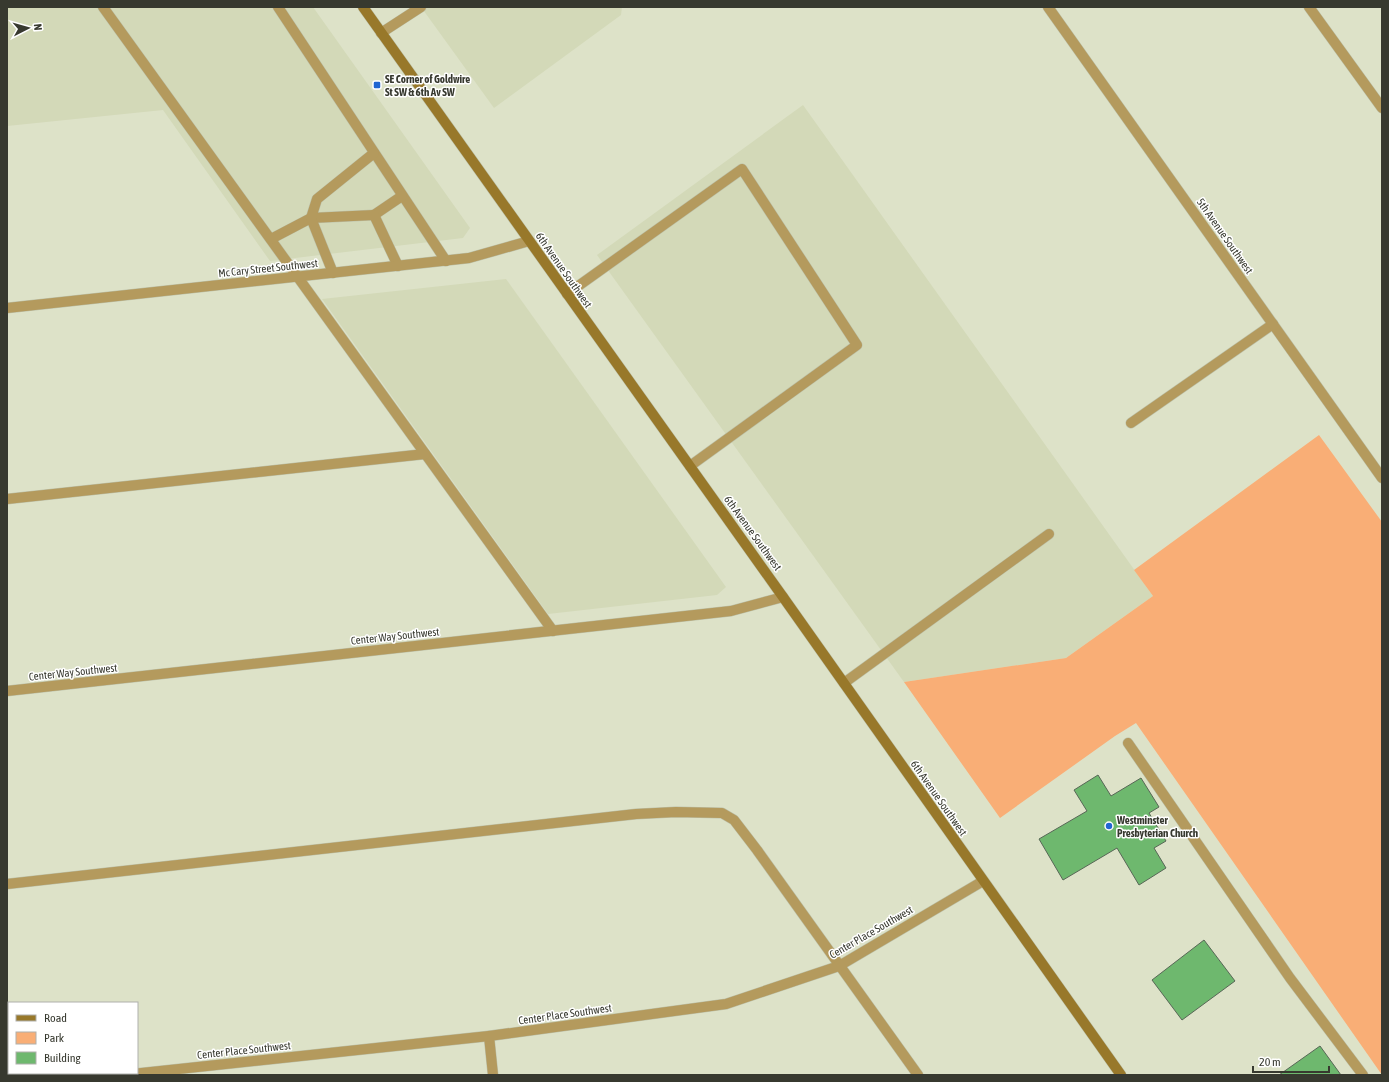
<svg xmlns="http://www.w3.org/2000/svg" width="1389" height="1082" font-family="'Asap Condensed',sans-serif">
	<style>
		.built { fill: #d3d9b8 }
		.green { fill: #f9ae76 }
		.building { fill: #6eb86e; stroke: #576756 }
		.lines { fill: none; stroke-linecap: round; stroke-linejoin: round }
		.service-casing { stroke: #bcc0a9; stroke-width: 11 }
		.minor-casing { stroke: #bcc0a9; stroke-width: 11 }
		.secondary-casing { stroke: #bcc0a9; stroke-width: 11 }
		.service { stroke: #b49a5d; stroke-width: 10 }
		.minor { stroke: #b49a5d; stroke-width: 10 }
		.secondary { stroke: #98782a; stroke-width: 10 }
		.poi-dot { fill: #2166d2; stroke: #fff; stroke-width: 1.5 }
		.labels { text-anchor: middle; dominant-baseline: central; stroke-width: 3; stroke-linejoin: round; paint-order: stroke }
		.poi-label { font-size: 11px; font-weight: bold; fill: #37392f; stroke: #fff; text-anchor: start }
		.street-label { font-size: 11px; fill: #37392f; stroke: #fff }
	</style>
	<rect width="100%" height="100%" fill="#dde2c8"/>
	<g class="built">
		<path d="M7 7H313L470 228 463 238 270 261 163 110 7 126Z"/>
		<path d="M421 7H622L621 15 494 108Z"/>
		<path d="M803 105 1153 596 1066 658 904 682 597 255Z"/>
		<path d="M506 279 726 587 717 595 548 614 322 299Z"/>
	</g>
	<path class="green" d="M1319 435 1382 522V1075L1136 723 1115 736 1000 818 904 682 1066 658 1153 596 1134 570Z"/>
	<g class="building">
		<path d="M1098 775 1111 796 1141 778 1159 807 1149 813 1166 841 1154 848 1166 868 1139 885 1117 848 1063 880 1039 839 1087 811 1074 790Z"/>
		<path d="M1204 940 1235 981 1182 1020 1152 980Z"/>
		<path d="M1320 1046 1341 1075H1279Z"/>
	</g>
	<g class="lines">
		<g class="service-casing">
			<g id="service">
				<path d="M103 7 553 631"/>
				<path d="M278 7 446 261"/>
				<path d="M1309 7 1382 108"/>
				<path d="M381 33 421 7"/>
				<path d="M374 215 402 196"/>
				<path d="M271 239 311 218 374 215 398 266"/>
				<path d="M333 273 311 218 317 199 374 153"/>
				<path d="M567 294 742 169 857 345 690 466"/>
				<path d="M1131 423 1273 324"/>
				<path d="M7 499 425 454"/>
				<path d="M844 683 1049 534"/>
				<path d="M1128 743 1290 978 1363 1075"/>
				<path d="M7 884 636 814 676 812 722 813 734 820 757 850 918 1075"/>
			</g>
		</g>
		<g class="minor-casing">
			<g id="minor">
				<path d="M1048 7 1382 478"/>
				<path d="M7 308 469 258 529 241"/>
				<path d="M7 691 731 611 783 597"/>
				<path d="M489 1036 493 1075"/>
				<path d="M123 1075 489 1036 726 1004 839 966 983 881"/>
			</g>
		</g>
		<g class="secondary-casing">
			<path id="secondary" d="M363 7 783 597 1121 1075"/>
		</g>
		<use href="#service" class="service"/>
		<use href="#minor" class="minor"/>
		<use href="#secondary" class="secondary"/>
	</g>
	<g class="poi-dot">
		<rect x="373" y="81" width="8" height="8" rx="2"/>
		<circle cx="1109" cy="826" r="4"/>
	</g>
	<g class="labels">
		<g class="poi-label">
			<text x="385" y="79">SE Corner of Goldwire<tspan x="385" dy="13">St SW &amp; 6th Av SW</tspan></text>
			<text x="1117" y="820">Westminster<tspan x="1117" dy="13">Presbyterian Church</tspan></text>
		</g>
		<g class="street-label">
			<text transform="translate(1225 236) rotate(55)">5th Avenue Southwest</text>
			<text transform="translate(268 268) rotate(-6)">Mc Cary Street Southwest</text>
			<text transform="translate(564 270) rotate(55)">6th Avenue Southwest</text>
			<text transform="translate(753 533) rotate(54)">6th Avenue Southwest</text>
			<text transform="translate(395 636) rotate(-6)">Center Way Southwest</text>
			<text transform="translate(73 672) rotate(-6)">Center Way Southwest</text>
			<text transform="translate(939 798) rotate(55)">6th Avenue Southwest</text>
			<text transform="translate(871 932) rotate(-30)">Center Place Southwest</text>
			<text transform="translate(565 1014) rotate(-8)">Center Place Southwest</text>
			<text transform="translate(244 1050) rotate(-6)">Center Place Southwest</text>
		</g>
	</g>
	<rect width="1389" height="1082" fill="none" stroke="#37392f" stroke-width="16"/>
	<rect x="8" y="1002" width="130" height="72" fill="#ffffff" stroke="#afb0ac"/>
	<rect x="16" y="1015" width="20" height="6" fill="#98782a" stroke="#afb0ac"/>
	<text x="44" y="1022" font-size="12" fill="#37392f">Road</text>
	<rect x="16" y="1032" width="20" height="12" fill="#f9ae76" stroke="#afb0ac"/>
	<text x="44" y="1042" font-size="12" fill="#37392f">Park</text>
	<rect x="16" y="1052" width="20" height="12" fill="#6eb86e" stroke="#afb0ac"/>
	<text x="44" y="1062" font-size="12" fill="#37392f">Building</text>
	<g transform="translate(28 28) rotate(84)" stroke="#ffffff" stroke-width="3" paint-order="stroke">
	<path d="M0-3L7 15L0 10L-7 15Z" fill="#37392f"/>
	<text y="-6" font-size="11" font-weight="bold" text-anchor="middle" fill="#37392f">N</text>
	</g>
	<path d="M1253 1066v6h76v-6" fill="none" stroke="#37392f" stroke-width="2"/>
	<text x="1259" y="1066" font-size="12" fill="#37392f" stroke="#ffffff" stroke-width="3" paint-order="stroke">20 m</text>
</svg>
